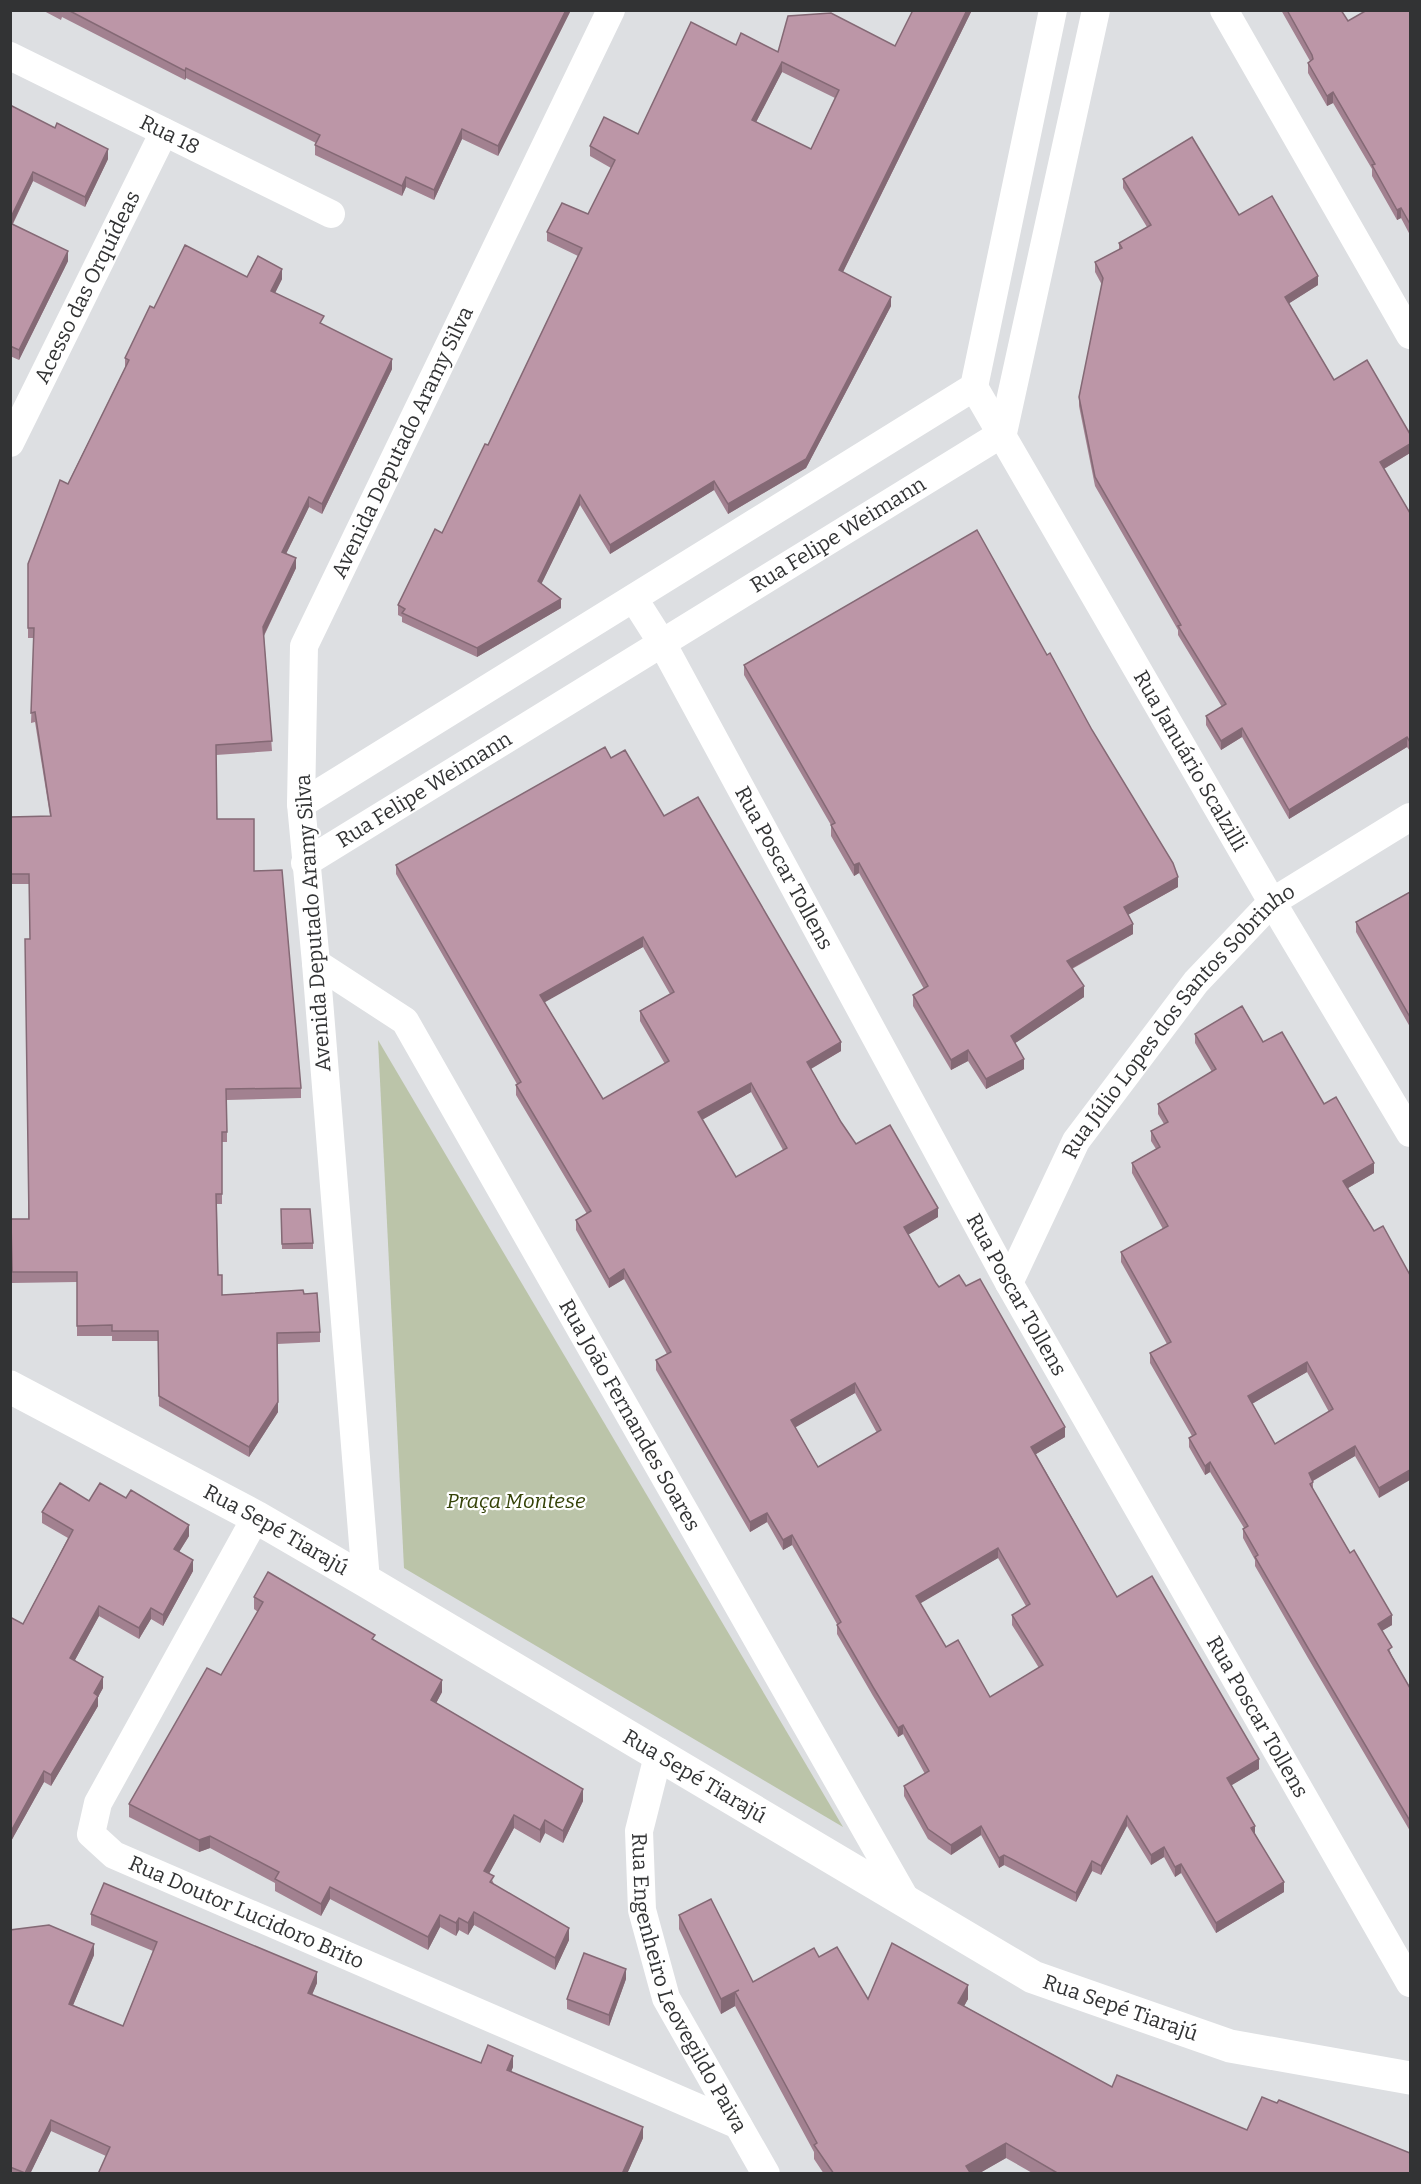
<svg xmlns="http://www.w3.org/2000/svg" width="1421" height="2184" font-family="Bitter,serif">
	<style>
		.green { fill: #bbc4a9 }
		.lines { fill: none; stroke-linecap: round; stroke-linejoin: round }
		.minor { stroke: #fff; stroke-width: 28 }
		.tertiary { stroke: #fff; stroke-width: 33 }
		.wall { fill: #a28190; fill-rule: evenodd }
		.shaded-wall { fill: #846975 }
		.building { fill: #bc96a7; stroke: #846975; stroke-width: 1.5; fill-rule: evenodd }
		.labels { text-anchor: middle; dominant-baseline: central; stroke-width: 4.5; stroke-linejoin: round; paint-order: stroke }
		.street-label { font-size: 21px; fill: #323334; stroke: #fff }
		.park-label { font-size: 21px; font-style: italic; fill: #344207; stroke: #fff }
	</style>
	<rect width="100%" height="100%" fill="#dddfe2"/>
	<path class="green" d="M378 1040 843 1827 404 1568Z"/>
	<g class="lines">
		<g class="minor">
			<path d="M1224 10 1410 335"/>
			<path id="s1" d="M10 56 331 214"/>
			<path id="s2" d="M974 387 1272 902 1410 1133"/>
			<path id="s3" d="M10 443 164 132"/>
			<path id="s4" d="M634 599 662 643 1009 1283 1410 1983"/>
			<path d="M301 804 974 387 1053 10"/>
			<path id="s5" d="M305 863 1003 433 1096 10"/>
			<path id="s6" d="M316 963 405 1021 906 1900"/>
			<path id="s7" d="M1009 1283 1076 1141 1196 982 1272 902 1410 817"/>
			<path id="s8" d="M256 1517 98 1803 91 1834 114 1855 738 2125"/>
			<path id="s9" d="M366 1581 316 963 301 804 304 646 611 10"/>
			<path id="s10" d="M659 1752 639 1831 642 1910 666 1998 766 2174"/>
		</g>
		<path class="tertiary" id="s11" d="M10 1387 256 1517 366 1581 1033 1977 1230 2046 1410 2078"/>
	</g>
	<g class="wall">
		<path d="M42 10H571L498 156 462 139 434 200 406 187 402 196 315 155V145L316 143 186 78 185 80 62 17 61 20Z"/>
		<path d="M913 10H972L843 272 891 306 806 468 728 514 714 490 610 554 580 505 541 584 561 608 477 657 402 622V617L398 615V605L442 533 488 445 578 256 547 241V232L588 214 611 168 590 156V146L638 134 736 45 778 52 895 46ZM782 72 835 98 811 149 756 122Z"/>
		<path d="M1281 10H1341L1348 21 1410 10V235L1401 218 1397 220 1372 176V169L1333 103 1327 106 1308 73V63L1310 61Z"/>
		<path d="M10 105 108 159 85 207 33 181 13 224 68 261 19 360 10 356Z"/>
		<path d="M1123 179 1239 215 1318 285 1289 303 1334 380 1410 453 1384 469 1410 513V751L1407 747 1289 819 1242 737 1221 750 1206 725V716L1222 707 1178 635V630L1095 486 1079 406V397L1102 285 1095 272V262L1119 250V243L1147 227 1123 188Z"/>
		<path d="M247 277 282 279 275 293 392 369 322 514 309 507 286 554 296 568 264 636 272 751 216 755 217 819 254 871 301 1088V1098L227 1100V1142H222V1204H217L218 1275 222 1295 304 1294 320 1332V1342L277 1344 278 1412 249 1457 159 1406 158 1341H112V1336H77V1282L12 1283 11 1219H28L30 939 29 884H10V817L50 816 35 722 31 723 34 638H28V564L125 368V358L154 308Z"/>
		<path d="M744 665 1178 887 1128 915 1133 934 1072 969 1084 997 1015 1043 1024 1069 986 1089 968 1061 951 1070 913 1006V995L924 989 859 873 854 876 831 836V825L744 675Z"/>
		<path d="M611 758 664 816 841 1051 811 1069 841 1122 856 1144 938 1217 908 1235 936 1283 939 1287 966 1286 1065 1437 1036 1454 1117 1597 1259 1769 1231 1785 1284 1892 1216 1933 1181 1873 1175 1877 1164 1857 1151 1865 1127 1826 1101 1875 1092 1871 1076 1902 1004 1865 999 1868 981 1835 951 1855 928 1839 904 1796V1786L925 1774 903 1734 898 1737 873 1696 837 1634V1624L792 1545 783 1550 767 1522 750 1532 656 1370V1360L667 1354 624 1279 609 1288 576 1230V1220L587 1214 516 1095V1085L517 1084 396 874V865ZM643 947 670 994 640 1011V1021L665 1064 603 1099 544 1002ZM751 1092 783 1150 736 1177 702 1120ZM855 1393 877 1433 818 1467 795 1427ZM998 1558 1026 1606 1012 1615V1625L1039 1668 990 1697 946 1647 920 1603Z"/>
		<path d="M1410 892V1027L1356 932V922Z"/>
		<path d="M1195 1034 1263 1042 1324 1104 1374 1173 1348 1188 1374 1231 1383 1226 1379 1498 1355 1456 1313 1481V1489L1392 1625 1382 1631 1392 1656 1410 1688V1831L1308 1658 1255 1566V1560L1243 1538V1529L1244 1528 1210 1472 1205 1475 1189 1447V1438L1192 1436 1150 1363V1353L1167 1344 1121 1262V1252L1163 1229 1132 1173V1163L1156 1149 1151 1141V1131L1164 1124 1158 1114V1104L1212 1072 1195 1043ZM1307 1372 1329 1412 1275 1444 1252 1404Z"/>
		<path d="M281 1209 313 1243V1249H282Z"/>
		<path d="M89 1501 189 1536 179 1552 193 1571 163 1626 151 1619 139 1639 99 1616 75 1660 103 1688 98 1697V1706L51 1786 44 1782 10 1843V1617L23 1624 68 1538 42 1523V1512Z"/>
		<path d="M254 1597 375 1640 442 1692 436 1703 583 1801 563 1843 545 1833 540 1843 514 1828 489 1873 494 1884 569 1940 555 1970 474 1925 468 1935 459 1930 456 1936 440 1927 428 1950 330 1899 321 1916 275 1891V1883L210 1848 199 1852 129 1817V1804L221 1675 258 1612 254 1609Z"/>
		<path d="M91 1914 317 1983 312 1995 481 2063 513 2067 511 2072 643 2138 627 2174H98L106 2156 51 2131 30 2174H10V1930L94 1955 73 2005 123 2026 153 1951 91 1925Z"/>
		<path d="M679 1915 753 1982 819 1957 868 1999H968L964 2006 1112 2087 1247 2130 1410 2174H1034L1006 2158 978 2174H824L814 2159V2152L735 2006 721 2014 679 1929Z"/>
		<path d="M626 1979 609 2026 567 2009V1999Z"/>
	</g>
	<g class="shaded-wall">
		<path d="M566 10H571L498 156V146Z"/>
		<path d="M967 10H972L839 280V270Z"/>
		<path d="M782 62V72L752 130V120Z"/>
		<path d="M186 68V78L185 80V71Z"/>
		<path d="M1333 92V103L1327 106V96Z"/>
		<path d="M462 129V139L434 200V190Z"/>
		<path d="M108 149V159L85 207V197Z"/>
		<path d="M33 172V181L10 229V219Z"/>
		<path d="M406 177V187L402 196V186Z"/>
		<path d="M1401 208V218L1397 220V210Z"/>
		<path d="M68 251V261L19 360V350Z"/>
		<path d="M282 269V279L271 301V291Z"/>
		<path d="M1318 276V285L1285 306V297Z"/>
		<path d="M891 297V306L806 468 728 514V504Z"/>
		<path d="M392 359V369L322 514V504Z"/>
		<path d="M1410 444V453L1380 471V462Z"/>
		<path d="M714 481V490L610 554V545Z"/>
		<path d="M580 495V505L538 591V581Z"/>
		<path d="M309 497V507L282 562V552Z"/>
		<path d="M296 558V568L263 637V627Z"/>
		<path d="M561 599V608L477 657V648Z"/>
		<path d="M1242 728V737L1221 750V741Z"/>
		<path d="M1407 737V747L1289 819V810Z"/>
		<path d="M859 863V873L854 876V865Z"/>
		<path d="M1178 877V887L1124 917V907Z"/>
		<path d="M1133 924V934L1067 971V961Z"/>
		<path d="M643 937V947L540 1005V995Z"/>
		<path d="M1084 986V997L1011 1046V1036Z"/>
		<path d="M841 1042V1051L807 1071V1062Z"/>
		<path d="M968 1050V1061L951 1070V1060Z"/>
		<path d="M1024 1059V1069L986 1089V1079Z"/>
		<path d="M751 1083V1092L698 1122V1112Z"/>
		<path d="M1374 1163V1173L1343 1191V1181Z"/>
		<path d="M938 1208V1217L904 1237V1227Z"/>
		<path d="M624 1269V1279L609 1288V1279Z"/>
		<path d="M1307 1362V1372L1248 1406V1396Z"/>
		<path d="M855 1383V1393L791 1430V1420Z"/>
		<path d="M278 1402V1412L249 1457V1447Z"/>
		<path d="M1065 1427V1437L1031 1457V1447Z"/>
		<path d="M1355 1446V1456L1309 1483V1473Z"/>
		<path d="M1210 1462V1472L1205 1475V1466Z"/>
		<path d="M1410 1470V1480L1379 1498V1488Z"/>
		<path d="M767 1513V1522L750 1532V1522Z"/>
		<path d="M189 1525V1536L174 1560V1549Z"/>
		<path d="M792 1535V1545L783 1550V1540Z"/>
		<path d="M998 1548V1558L916 1606V1596Z"/>
		<path d="M193 1560V1571L163 1626V1615Z"/>
		<path d="M99 1606V1616L70 1669V1658Z"/>
		<path d="M151 1608V1619L139 1639V1628Z"/>
		<path d="M1392 1615V1625L1378 1633V1624Z"/>
		<path d="M103 1677V1688L98 1697V1706L51 1786V1775Z"/>
		<path d="M442 1680V1692L431 1713V1700Z"/>
		<path d="M903 1725V1734L898 1737V1728Z"/>
		<path d="M1259 1759V1769L1227 1788V1778Z"/>
		<path d="M44 1771V1782L10 1843V1833Z"/>
		<path d="M583 1789V1801L563 1843V1831Z"/>
		<path d="M514 1815V1828L484 1883V1871Z"/>
		<path d="M1127 1816V1826L1101 1875V1866Z"/>
		<path d="M545 1820V1833L540 1843V1830Z"/>
		<path d="M981 1826V1835L951 1855V1845Z"/>
		<path d="M1255 1826V1835L1251 1828Z"/>
		<path d="M210 1836V1848L199 1852V1840Z"/>
		<path d="M1164 1847V1857L1151 1865V1855Z"/>
		<path d="M1004 1855V1865L999 1868V1858Z"/>
		<path d="M1092 1861V1871L1076 1902V1893Z"/>
		<path d="M1181 1864V1873L1175 1877V1867Z"/>
		<path d="M1284 1882V1892L1216 1933V1923Z"/>
		<path d="M330 1887V1899L321 1916V1904Z"/>
		<path d="M474 1912V1925L468 1935V1923Z"/>
		<path d="M440 1915V1927L428 1950V1937Z"/>
		<path d="M459 1918V1930L456 1936V1923Z"/>
		<path d="M569 1928V1940L555 1970V1958Z"/>
		<path d="M94 1944V1955L69 2015V2004Z"/>
		<path d="M626 1969V1979L609 2026V2015Z"/>
		<path d="M317 1972V1983L308 2004V1993Z"/>
		<path d="M968 1985V1999L958 2017V2003Z"/>
		<path d="M735 1992V2006L721 2014V1999Z"/>
		<path d="M513 2056V2067L507 2081V2070Z"/>
		<path d="M51 2120V2131L30 2174H25Z"/>
		<path d="M643 2127V2138L627 2174H622Z"/>
		<path d="M1006 2143V2158L978 2174H966V2166Z"/>
	</g>
	<g class="building">
		<path d="M68 10H566L498 146 462 129 434 190 406 177 402 186 315 145 320 135 186 68 185 71Z"/>
		<path d="M913 10H967L839 270 891 297 806 459 728 504 714 481 610 545 580 495 538 581 561 599 477 648 402 613 405 609 398 605 435 529 442 533 485 444 488 445 582 248 547 232 562 203 588 214 615 160 590 146 604 117 638 134 691 22 736 45 741 33 778 52 788 16 831 13 895 46ZM782 62 839 90 811 149 752 120Z"/>
		<path d="M1287 10H1341L1348 21 1367 10H1410V224L1401 208 1397 210 1372 165 1375 164 1333 92 1327 96 1308 63 1313 59 1312 55Z"/>
		<path d="M10 105 55 128 57 123 108 149 85 197 33 172 10 219Z"/>
		<path d="M1192 137 1239 215 1272 196 1318 276 1285 297 1334 380 1367 360 1410 434V444L1380 462 1410 513V742L1407 737 1289 810 1242 728 1221 741 1206 716 1226 704 1178 626 1181 625 1095 477 1079 397 1103 278 1095 262 1122 248 1119 243 1151 225 1123 179Z"/>
		<path d="M10 223 68 251 19 350 10 346Z"/>
		<path d="M185 245 247 277 258 256 282 269 271 291 324 316 320 323 392 359 322 504 309 497 282 552 296 558 263 627 272 741 216 745 217 819H254V871L282 870 301 1088 226 1089 227 1132H222V1194H216L218 1275H222V1295L303 1290 304 1294 317 1293 320 1332 277 1333 278 1402 249 1447 159 1396 158 1331H112V1325L77 1326V1272H12L11 1219H29L25 939H30L29 874H10V817L51 816 35 712 31 713 34 628H28V564L60 480 68 484 129 360 125 358 150 306 154 308Z"/>
		<path d="M977 530 1047 655 1050 653 1092 730 1173 863 1178 877 1124 907 1133 924 1067 961 1084 986 1011 1036 1024 1059 986 1079 968 1050 951 1060 913 995 928 986 859 863 854 865 831 825 835 823 744 665Z"/>
		<path d="M605 747 611 758 625 750 664 816 698 797 841 1042 807 1062 841 1122 856 1144 890 1125 938 1208 904 1227 936 1283 939 1287 959 1275 966 1286 980 1279 1065 1427 1031 1447 1117 1597 1152 1576 1259 1759 1227 1778 1255 1826 1251 1828 1284 1882 1216 1923 1181 1864 1175 1867 1164 1847 1151 1855 1127 1816 1101 1866 1092 1861 1076 1893 1004 1855 999 1858 981 1826 951 1845 928 1829 904 1786 929 1771 903 1725 898 1728 873 1687 837 1625 841 1622 792 1535 783 1540 767 1513 750 1522 656 1360 671 1352 624 1269 609 1279 576 1220 591 1211 516 1085 521 1082 396 865ZM643 937 674 992 640 1011 669 1061 603 1099 540 995ZM751 1083 787 1148 736 1177 698 1112ZM855 1383 881 1430 818 1467 791 1420ZM998 1548 1030 1604 1012 1615 1043 1665 990 1697 958 1640 946 1647 916 1596Z"/>
		<path d="M1410 892V1017L1356 922Z"/>
		<path d="M1242 1006 1263 1042 1282 1032 1324 1104 1336 1097 1374 1163 1343 1181 1374 1231 1383 1226 1410 1275V1470L1379 1488 1355 1446 1309 1473 1313 1482 1310 1484 1350 1553 1354 1550 1392 1615 1378 1624 1392 1647 1388 1650 1410 1688V1821L1308 1648 1255 1557 1258 1555 1243 1529 1248 1526 1210 1462 1205 1466 1189 1438 1196 1434 1150 1353 1171 1342 1121 1252 1168 1226 1132 1163 1160 1147 1151 1131 1168 1122 1158 1104 1216 1069 1195 1034ZM1307 1362 1333 1409 1275 1444 1248 1396Z"/>
		<path d="M281 1209H310L313 1243 282 1244Z"/>
		<path d="M60 1483 89 1501 100 1483 126 1498 131 1490 189 1525 174 1549 193 1560 163 1615 151 1608 139 1628 99 1606 70 1658 103 1677 94 1693 98 1696 51 1775 44 1771 10 1833V1617L23 1624 73 1530 42 1512Z"/>
		<path d="M268 1572 375 1635 372 1639 442 1680 431 1700 583 1789 563 1831 545 1820 540 1830 514 1815 484 1871 494 1876 490 1882 569 1928 555 1958 474 1912 468 1923 459 1918 456 1923 440 1915 428 1937 330 1887 321 1904 275 1879 279 1872 210 1836 199 1840 129 1804 207 1668 221 1675 263 1602 254 1597Z"/>
		<path d="M104 1883 317 1972 308 1993 481 2063 488 2045 513 2056 507 2070 643 2127 622 2174H98L110 2147 51 2120 25 2173 10 2167V1930L49 1925 94 1944 69 2004 123 2026 157 1942 91 1914Z"/>
		<path d="M711 1899 753 1982 814 1948 819 1957 837 1947 868 1999 892 1943 968 1985 958 2003 1112 2087 1117 2075 1247 2130 1262 2097 1277 2103 1279 2100 1410 2153V2174H1059L1006 2143 966 2166 971 2174H834L814 2145 817 2143 735 1992 739 1990 721 1999 679 1915Z"/>
		<path d="M584 1953 626 1969 609 2015 567 1999Z"/>
	</g>
	<g class="labels">
		<g class="street-label">
			<text stroke="none"><textPath href="#s1" startOffset="178">Rua 18</textPath></text>
			<text stroke="none"><textPath href="#s3" startOffset="174">Acesso das Orquídeas</textPath></text>
			<text stroke="none"><textPath href="#s9" startOffset="1164">Avenida Deputado Aramy Silva</textPath></text>
			<text stroke="none"><textPath href="#s5" startOffset="626">Rua Felipe Weimann</textPath></text>
			<text stroke="none"><textPath href="#s2" startOffset="432">Rua Januário Scalzilli</textPath></text>
			<text stroke="none"><textPath href="#s5" startOffset="140">Rua Felipe Weimann</textPath></text>
			<text stroke="none"><textPath href="#s4" startOffset="308">Rua Poscar Tollens</textPath></text>
			<text transform="translate(313 923) rotate(-94)">Avenida Deputado Aramy Silva</text>
			<text stroke="none"><textPath href="#s7" startOffset="315">Rua Júlio Lopes dos Santos Sobrinho</textPath></text>
			<text stroke="none"><textPath href="#s4" startOffset="794">Rua Poscar Tollens</textPath></text>
			<text stroke="none"><textPath href="#s6" startOffset="560">Rua João Fernandes Soares</textPath></text>
			<text stroke="none"><textPath href="#s11" startOffset="302">Rua Sepé Tiarajú</textPath></text>
			<text stroke="none"><textPath href="#s4" startOffset="1280">Rua Poscar Tollens</textPath></text>
			<text stroke="none"><textPath href="#s11" startOffset="788">Rua Sepé Tiarajú</textPath></text>
			<text stroke="none"><textPath href="#s8" startOffset="534">Rua Doutor Lucidoro Brito</textPath></text>
			<text stroke="none"><textPath href="#s10" startOffset="244">Rua Engenheiro Leovegildo Paiva</textPath></text>
			<text stroke="none"><textPath href="#s11" startOffset="1274">Rua Sepé Tiarajú</textPath></text>
		</g>
		<g class="park-label">
			<text x="516" y="1501">Praça Montese</text>
		</g>
	</g>
	<rect width="1421" height="2184" fill="none" stroke="#323334" stroke-width="24"/>
</svg>
